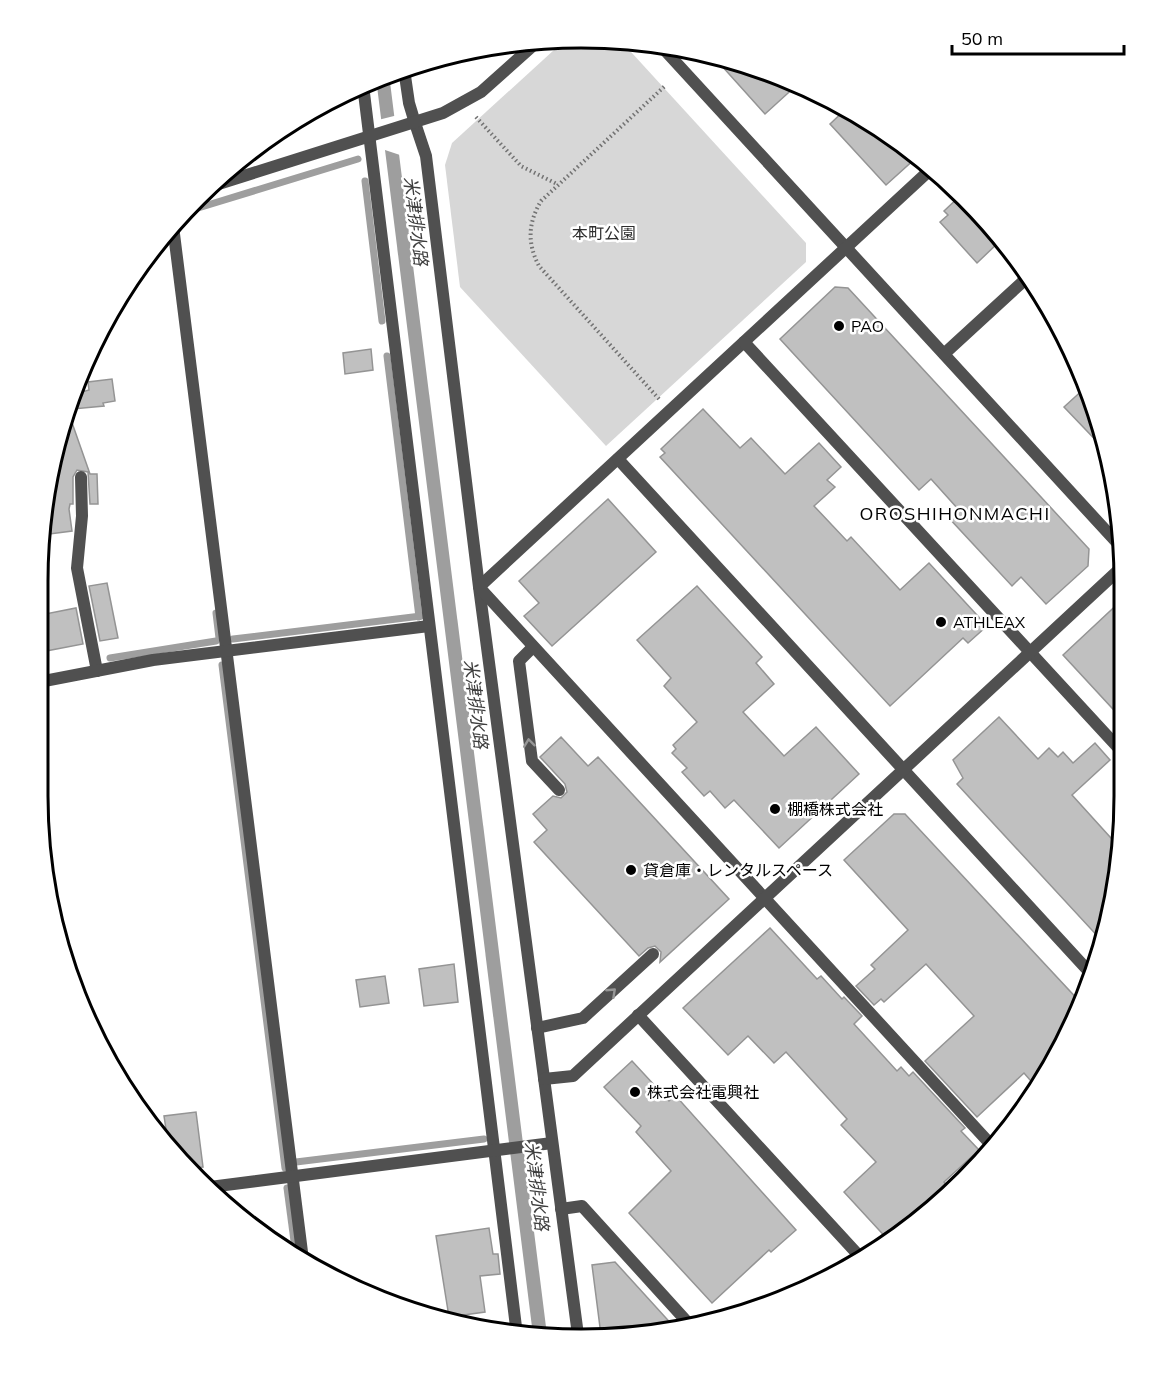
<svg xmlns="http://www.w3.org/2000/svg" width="1162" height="1377" font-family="Mulish,'Noto Sans JP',sans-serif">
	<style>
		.green { fill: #d7d7d7 }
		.water { fill: #9e9e9e }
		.pier { fill: #fff }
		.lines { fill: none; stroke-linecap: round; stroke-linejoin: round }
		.stream { stroke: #9e9e9e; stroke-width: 7 }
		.building { fill: #c0c0c0; stroke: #949494; stroke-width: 1.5 }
		.path { stroke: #727272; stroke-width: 4; stroke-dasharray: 1.5 3; stroke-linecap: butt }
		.service { stroke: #505050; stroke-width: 12 }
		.minor { stroke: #505050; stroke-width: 12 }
		.tertiary { stroke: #505050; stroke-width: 12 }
		.oneway { stroke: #969696 }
		.poi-dot { fill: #000; stroke: #fff; stroke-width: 2 }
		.labels { text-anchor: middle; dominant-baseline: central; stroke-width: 5; stroke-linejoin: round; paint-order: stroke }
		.park-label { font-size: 16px; fill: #2e2e2e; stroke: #fff }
		.poi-label { font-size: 16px; fill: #000; stroke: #fff; text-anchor: start }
		.water-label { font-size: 18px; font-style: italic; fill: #3f3f3f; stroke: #fff }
		.neighbourhood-label { font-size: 18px; letter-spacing: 1.5px; fill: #000; stroke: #fff }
		.rim { fill: none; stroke: #000; stroke-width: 3 }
	</style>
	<rect width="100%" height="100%" fill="#fff"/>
	<path class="green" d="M581 38 621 41 806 243V262L606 446 460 287 445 165 452 143 566 39Z"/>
	<path class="water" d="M389 74 547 1335H533L376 78Z"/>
	<path class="pier" d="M398 115 403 156 382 149 378 120Z"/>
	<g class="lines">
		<g class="stream">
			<path d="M365 181 382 321"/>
			<path d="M185 212 358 159"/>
			<path d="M387 356 419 617"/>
			<path d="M216 613 219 638"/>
			<path d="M233 639 421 616"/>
			<path d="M110 658 216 641"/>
			<path d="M222 665 285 1168"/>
			<path d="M296 1162 484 1139"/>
			<path d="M287 1188 296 1256"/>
		</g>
	</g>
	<g class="building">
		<path d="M712 55 789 79 798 84 765 114Z"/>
		<path d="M846 109 883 129 917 157 886 185 830 124Z"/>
		<path d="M962 194 1001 240 977 263 940 222 948 215 944 211Z"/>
		<path d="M835 287 848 288 1089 549 1088 566 1046 604 1021 577 1012 586 948 517 958 509 931 479 919 490 780 339Z"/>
		<path d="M371 349 373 370 345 374 343 353Z"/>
		<path d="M112 379 115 401 103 403 104 406 73 409 78 393 89 390 88 382Z"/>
		<path d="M1087 386 1107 452 1064 407Z"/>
		<path d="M703 409 740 448 751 438 785 474 819 443 841 467 827 480 835 487 814 506 847 541 851 537 900 590 929 563 987 626 968 643 963 638 890 706 660 457 665 453 661 449Z"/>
		<path d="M70 417 90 474H97L98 504H90L88 472 77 470 73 477V504H70L69 509 72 531 42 535V510Z"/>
		<path d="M608 499 656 552 552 646 524 616 539 603 519 581Z"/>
		<path d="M107 583 118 638 100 641 89 586Z"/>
		<path d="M697 586 762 657 756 663 774 684 743 712 784 756 816 727 859 774 779 848 734 800 725 808 710 791 704 796 682 772 687 768 672 753 676 749 673 745 697 722 664 686 671 678 637 640Z"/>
		<path d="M1124 598V721L1063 655Z"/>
		<path d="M76 608 83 644 46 651V648L40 649V615Z"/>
		<path d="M999 717 1038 759 1049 748 1058 757 1063 752 1073 763 1095 743 1110 760 1072 795 1120 848 1102 941 957 784 963 778 953 760Z"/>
		<path d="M561 737 588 766 598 757 729 899 660 962 661 952 655 946 648 948 639 956 534 842 547 830 533 814 553 796 561 798 567 792 565 784 540 757Z"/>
		<path d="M894 814H905L1081 1003 1052 1067 1037 1088 1024 1073 977 1117 925 1061 974 1016 926 964 884 1002 881 999 874 1005 856 986 875 969 871 965 908 930 844 860Z"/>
		<path d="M770 928 817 979 821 976 842 999 844 997 862 1016 854 1024 897 1071 901 1067 909 1076 913 1072 965 1128 961 1131 979 1150 944 1182 950 1189 890 1242 844 1192 876 1162 841 1125 847 1119 786 1052 774 1063 748 1036 728 1055 683 1008Z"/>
		<path d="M454 964 458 1002 424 1006 419 969Z"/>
		<path d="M385 976 389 1003 360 1007 356 980Z"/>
		<path d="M632 1061 669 1101 675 1095 796 1230 771 1252 769 1250 712 1303 629 1213 671 1171 636 1132 641 1126 604 1087Z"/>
		<path d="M196 1112 203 1167 188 1168 169 1149 164 1116Z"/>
		<path d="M489 1228 493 1254H498L500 1274 480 1276 485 1312 449 1317 436 1236Z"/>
		<path d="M615 1262 676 1329 652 1335H601L592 1265Z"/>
	</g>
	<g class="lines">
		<g class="path">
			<path d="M476 117 521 166 557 184"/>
			<path d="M659 399 539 266C527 243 528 223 541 201L666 85"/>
		</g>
		<g class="service">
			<path d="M533 647 519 661 532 761 559 790"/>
			<path d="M537 1028 583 1018 653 954"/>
		</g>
		<g class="minor">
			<path d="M404 69 409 103 415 123"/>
			<path d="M363 85 517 1335"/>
			<path d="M173 226 303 1260"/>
			<path d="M81 477 82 516 77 568 97 671"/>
			<path d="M39 682 153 660 429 626"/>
			<path d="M210 1187 552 1143"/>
		</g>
		<g class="tertiary">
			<path d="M660 45 1121 547"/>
			<path d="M415 123 426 156 479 587 578 1335"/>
			<path d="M931 169 479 587 994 1148"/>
			<path d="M209 187 443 113 481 92 537 42"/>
			<path d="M744 342 1124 754"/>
			<path d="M944 354 1030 275"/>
			<path d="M618 459 1093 976"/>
			<path d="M638 1015 862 1259"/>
			<path d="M544 1079 573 1076 1123 566"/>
			<path d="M561 1209 582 1206 690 1325"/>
		</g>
	</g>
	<defs><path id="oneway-chevron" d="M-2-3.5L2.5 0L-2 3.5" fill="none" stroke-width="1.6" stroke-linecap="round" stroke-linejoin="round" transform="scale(1.5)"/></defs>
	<g class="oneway">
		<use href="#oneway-chevron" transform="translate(529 743) rotate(-97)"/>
		<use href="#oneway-chevron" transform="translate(612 992) rotate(-43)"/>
	</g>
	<g class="poi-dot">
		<circle cx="839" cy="326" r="6"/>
		<circle cx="941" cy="622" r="6"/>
		<circle cx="775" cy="809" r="6"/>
		<circle cx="631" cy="870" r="6"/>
		<circle cx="635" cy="1092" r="6"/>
	</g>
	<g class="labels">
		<g class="park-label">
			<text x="604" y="233">本町公園</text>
		</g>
		<g class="poi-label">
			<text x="851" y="326">PAO</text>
			<text x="953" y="622">ATHLEAX</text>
			<text x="787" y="809">棚橋株式会社</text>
			<text x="643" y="870">貸倉庫・レンタルスペース</text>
			<text x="647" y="1092">株式会社電興社</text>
		</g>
		<g class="water-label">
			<text transform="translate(416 221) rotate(83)">米津排水路</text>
			<text transform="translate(476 704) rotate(83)">米津排水路</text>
			<text transform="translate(537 1186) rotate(83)">米津排水路</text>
		</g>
		<g class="neighbourhood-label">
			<text x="955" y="513">OROSHIHONMACHI</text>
		</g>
	</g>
	<path d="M0 0H1162V1377H0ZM581 48H581A533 533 0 0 1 1114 581V796A533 533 0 0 1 581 1329H581A533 533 0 0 1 48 796V581A533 533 0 0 1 581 48Z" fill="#fff" fill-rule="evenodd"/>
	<path class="rim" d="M581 48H581A533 533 0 0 1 1114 581V796A533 533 0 0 1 581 1329H581A533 533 0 0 1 48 796V581A533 533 0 0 1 581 48Z"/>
	<path d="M952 45v9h172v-9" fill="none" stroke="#000000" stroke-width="3"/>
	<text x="961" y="45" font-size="18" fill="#000000" stroke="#ffffff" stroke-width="4.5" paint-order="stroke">50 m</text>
</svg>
